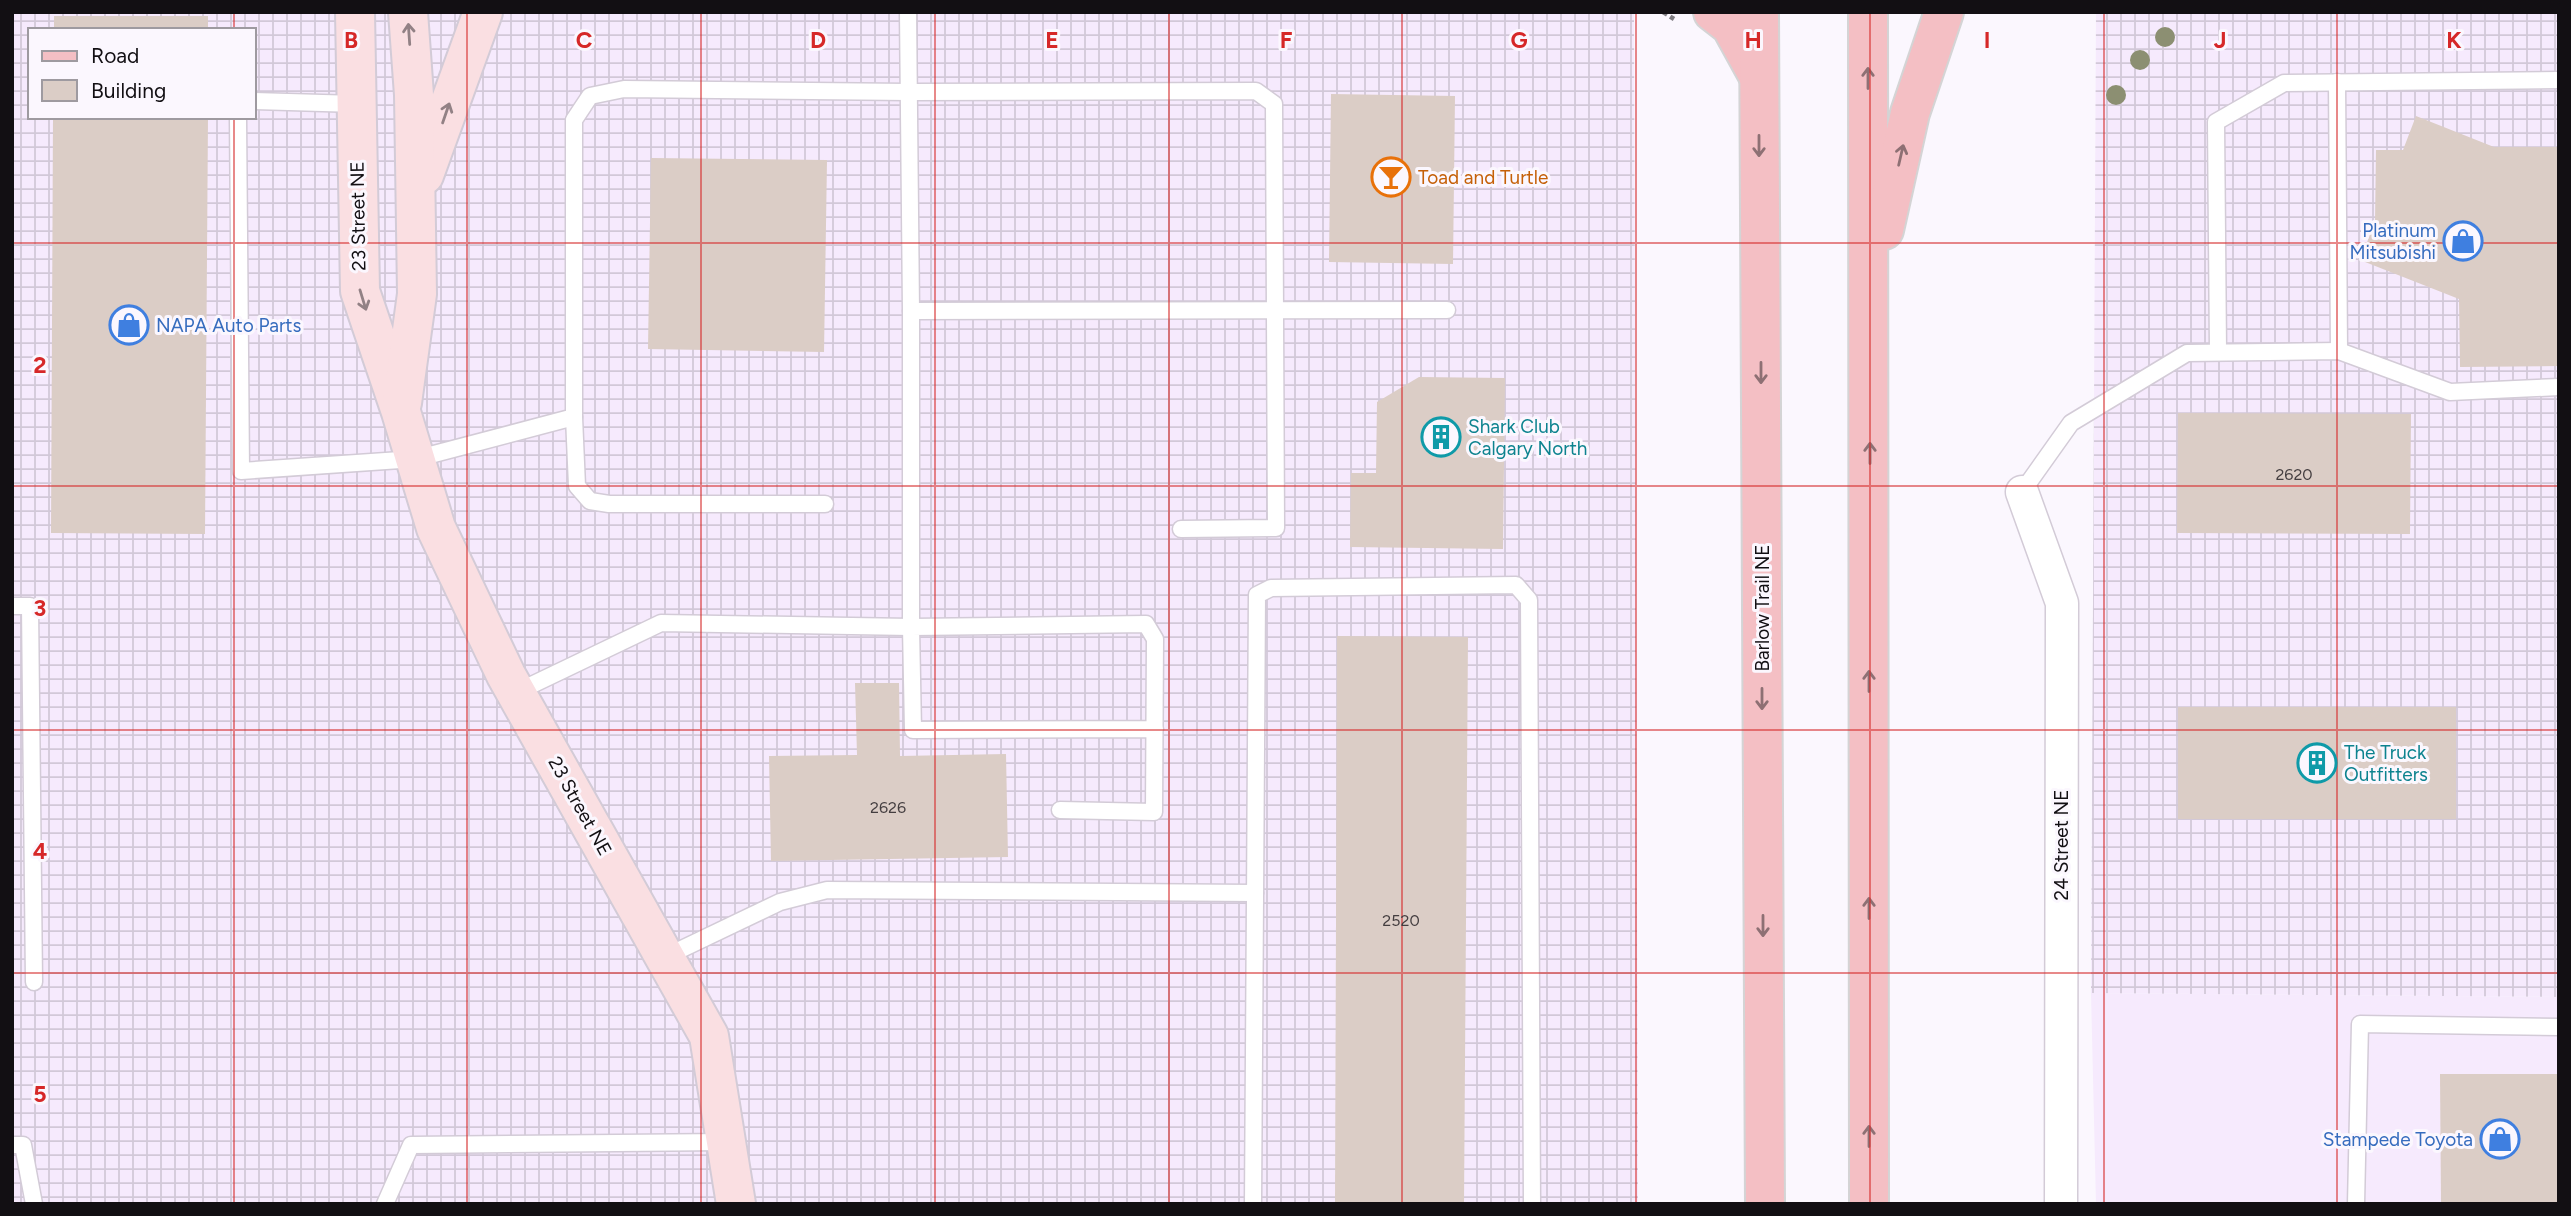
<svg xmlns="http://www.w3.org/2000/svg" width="2571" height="1216" font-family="Figtree,sans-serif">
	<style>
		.built { fill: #f6eafd }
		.industrial { fill: url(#industrial-grid); fill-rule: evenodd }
		.building { fill: #dbcdc6 }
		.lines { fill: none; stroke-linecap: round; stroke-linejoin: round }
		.lane-casing { stroke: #d3cbd7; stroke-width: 19 }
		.street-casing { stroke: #d3cbd7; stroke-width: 35 }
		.secondary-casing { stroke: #d3cbd7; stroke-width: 42 }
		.primary-casing { stroke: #d4d4d5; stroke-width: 42 }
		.path { stroke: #7f7c81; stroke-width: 4.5; stroke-dasharray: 5 3.5; stroke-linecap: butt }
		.lane { stroke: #fff; stroke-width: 16 }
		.street { stroke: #fff; stroke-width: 32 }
		.secondary { stroke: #fadfe2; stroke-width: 38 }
		.primary { stroke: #f4bfc4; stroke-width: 38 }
		.tree { fill: #8c8f72 }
		.oneway { stroke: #928185 }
		.oneway2 { stroke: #8e7074 }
		.grid { fill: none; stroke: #d62828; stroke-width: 2; stroke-opacity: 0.55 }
		.labels { text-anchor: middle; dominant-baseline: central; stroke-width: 6; stroke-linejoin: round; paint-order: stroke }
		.number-label { font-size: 16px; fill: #443e40 }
		.food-label { font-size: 19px; fill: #c56008; stroke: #fbf7fe; text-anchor: start }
		.street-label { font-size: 19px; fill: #120f13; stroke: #fbf7fe }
		.shop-label { font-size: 19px; fill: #366cbe; stroke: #fbf7fe; text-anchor: end }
		.culture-label { font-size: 19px; fill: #0d838f; stroke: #fbf7fe; text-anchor: start }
		.grid-label { font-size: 23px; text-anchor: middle; font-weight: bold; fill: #d62828; stroke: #fbf7fe; stroke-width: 6; stroke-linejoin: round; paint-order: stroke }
	</style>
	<defs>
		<pattern id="industrial-grid" width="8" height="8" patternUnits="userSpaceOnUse" patternTransform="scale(1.75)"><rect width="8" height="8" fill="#f6eafd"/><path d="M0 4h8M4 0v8" fill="none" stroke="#d2c8d8"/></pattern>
	</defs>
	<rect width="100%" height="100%" fill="#fbf7fe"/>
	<path class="built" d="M2091 993 2559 997V1204H2096Z"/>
	<g class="industrial">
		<path d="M12 12H1634L1638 1204H12ZM30 30H254V117H30Z"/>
		<path d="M2096 12H2559V997L2091 993Z"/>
	</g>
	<g class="building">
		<rect x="54" y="16" width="154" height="14"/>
		<path d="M1331 94 1455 96 1453 264 1329 262Z"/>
		<path d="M2416 116 2494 147H2559V366L2460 367 2459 299 2360 260 2375 222 2376 150H2403Z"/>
		<path d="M53 117H208L205 534 51 533Z"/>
		<path d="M651 158 827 160 824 352 648 349Z"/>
		<path d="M1419 377 1505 378 1503 549 1350 547 1351 473H1376L1377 402Z"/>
		<path d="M2178 413 2411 414 2410 534 2177 533Z"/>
		<path d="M1337 636 1468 637 1464 1204H1335Z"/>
		<path d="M855 683H899L900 756 1006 754 1008 857 771 861 769 756 857 755Z"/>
		<rect x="2178" y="707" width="278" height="112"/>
		<path d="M2440 1074H2559V1204H2441Z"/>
	</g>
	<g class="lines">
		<g class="lane-casing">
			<g id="lane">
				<path d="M2337 82 2339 351"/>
				<path d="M254 101 357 104"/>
				<path d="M238 117 241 471 415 459 574 417V120L590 96 624 89 909 92 1256 91 1274 104 1276 528 1181 529"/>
				<path d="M911 311 1447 310"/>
				<path d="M2218 351 2216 122 2284 83 2559 80"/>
				<path d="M574 417 577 486 590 501 609 504H825"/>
				<path d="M2022 492 2071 423 2187 353 2339 351 2450 392 2559 387"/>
				<path d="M12 606H30L34 982"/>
				<path d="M517 692 661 623 911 627V311L908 12"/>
				<path d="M1060 810 1154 812 1155 639 1146 624 911 627 913 730 1155 729"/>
				<path d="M665 957 780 902 827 890 1255 893"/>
				<path d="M12 1145H23L34 1204"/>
				<path d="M385 1204 411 1145 726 1142"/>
				<path d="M1253 1204 1257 595 1271 588 1516 585 1529 600 1532 1204"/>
				<path d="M2356 1204 2360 1024 2559 1027"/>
			</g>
		</g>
		<g class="street-casing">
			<path id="street" d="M2022 492 2062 603 2061 1204"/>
		</g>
		<g class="secondary-casing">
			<g id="secondary">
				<path d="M355 12 360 291 401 412 436 528 506 675 709 1036 736 1204"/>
				<path d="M424 175 483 12"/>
				<path d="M402 403 417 294 414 95 408 12"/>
			</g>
		</g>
		<g class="primary-casing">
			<g id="primary">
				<path d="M1713 12 1731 26 1758 75"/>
				<path d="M1759 12 1765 1204"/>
				<path d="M1868 12 1869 1204"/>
				<path d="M1884 230 1910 113 1944 12"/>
			</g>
		</g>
		<path class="path" d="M1663 12 1674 19"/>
		<use href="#lane" class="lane"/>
		<use href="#street" class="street"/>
		<use href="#secondary" class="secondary"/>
		<use href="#primary" class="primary"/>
	</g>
	<g class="tree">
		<circle cx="2165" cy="37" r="10"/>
		<circle cx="2140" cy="60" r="10"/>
		<circle cx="2116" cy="95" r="10"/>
	</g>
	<defs><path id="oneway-shaft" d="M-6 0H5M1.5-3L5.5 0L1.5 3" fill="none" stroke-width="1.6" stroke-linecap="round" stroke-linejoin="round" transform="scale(1.75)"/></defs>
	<g class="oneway">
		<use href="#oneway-shaft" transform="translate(409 34) rotate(-94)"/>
		<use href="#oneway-shaft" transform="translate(446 113) rotate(-71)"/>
		<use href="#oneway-shaft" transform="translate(363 300) rotate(73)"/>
	</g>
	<g class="oneway2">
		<use href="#oneway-shaft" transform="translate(1868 78) rotate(-90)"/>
		<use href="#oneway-shaft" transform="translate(1759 146) rotate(90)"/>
		<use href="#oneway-shaft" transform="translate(1901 155) rotate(-77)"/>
		<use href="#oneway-shaft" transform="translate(1761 373) rotate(90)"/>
		<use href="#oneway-shaft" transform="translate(1870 453) rotate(-90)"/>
		<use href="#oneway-shaft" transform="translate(1869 681) rotate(-90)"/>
		<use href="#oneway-shaft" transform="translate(1762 699) rotate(90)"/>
		<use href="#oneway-shaft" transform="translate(1869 908) rotate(-90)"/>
		<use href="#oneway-shaft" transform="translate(1763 926) rotate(90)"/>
		<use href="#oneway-shaft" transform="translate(1869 1136) rotate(-90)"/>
	</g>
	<path class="grid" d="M234 12V30M467 12V1204M701 12V1204M935 12V1204M1169 12V1204M1402 12V1204M1636 12V1204M1870 12V1204M2104 12V1204M2337 12V1204M234 117V1204M12 243H2559M12 486H2559M12 730H2559M12 973H2559"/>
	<defs>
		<g id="bar-ring" transform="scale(2.0125)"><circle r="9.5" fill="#fbf7fe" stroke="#e8710a" stroke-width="1.5"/><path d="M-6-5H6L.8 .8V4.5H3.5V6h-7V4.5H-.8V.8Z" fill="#e8710a"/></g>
		<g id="shop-ring" transform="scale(2.0125)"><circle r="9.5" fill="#fbf7fe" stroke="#3f7fe0" stroke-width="1.5"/><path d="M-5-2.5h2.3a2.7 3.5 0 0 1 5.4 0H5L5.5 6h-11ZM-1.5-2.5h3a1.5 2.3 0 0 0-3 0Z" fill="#3f7fe0"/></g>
		<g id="building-ring" transform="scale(2.0125)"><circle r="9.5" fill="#fbf7fe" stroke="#0f9aa8" stroke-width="1.5"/><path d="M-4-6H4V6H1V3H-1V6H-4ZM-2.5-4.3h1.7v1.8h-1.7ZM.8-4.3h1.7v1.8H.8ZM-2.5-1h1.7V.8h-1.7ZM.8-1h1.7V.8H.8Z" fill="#0f9aa8"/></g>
	</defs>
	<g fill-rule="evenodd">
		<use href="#bar-ring" x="1391" y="177"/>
		<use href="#shop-ring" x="2463" y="241"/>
		<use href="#shop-ring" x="129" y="325"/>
		<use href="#building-ring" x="1441" y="437"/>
		<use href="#building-ring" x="2317" y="763"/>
		<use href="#shop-ring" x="2500" y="1139"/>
	</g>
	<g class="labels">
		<g class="number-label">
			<text x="2294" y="474">2620</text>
			<text x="888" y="807">2626</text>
			<text x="1401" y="920">2520</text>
		</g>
		<g class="food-label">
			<text x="1418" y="177">Toad and Turtle</text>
		</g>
		<g class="street-label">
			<text transform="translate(358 216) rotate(-91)">23 Street NE</text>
			<text transform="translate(1762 608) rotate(-90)">Barlow Trail NE</text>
			<text transform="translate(580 806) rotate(61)">23 Street NE</text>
			<text transform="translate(2061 845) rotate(-90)">24 Street NE</text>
		</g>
		<g class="shop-label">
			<text x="2436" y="230">Platinum<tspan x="2436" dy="22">Mitsubishi</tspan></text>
			<text x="156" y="325" text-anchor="start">NAPA Auto Parts</text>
			<text x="2473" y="1139">Stampede Toyota</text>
		</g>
		<g class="culture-label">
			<text x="1468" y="426">Shark Club<tspan x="1468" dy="22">Calgary North</tspan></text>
			<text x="2344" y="752">The Truck<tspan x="2344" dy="22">Outfitters</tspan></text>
		</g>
	</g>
	<g class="grid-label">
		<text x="351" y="48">B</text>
		<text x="584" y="48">C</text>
		<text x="818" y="48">D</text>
		<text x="1052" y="48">E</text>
		<text x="1286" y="48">F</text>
		<text x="1519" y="48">G</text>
		<text x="1753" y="48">H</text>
		<text x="1987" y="48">I</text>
		<text x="2220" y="48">J</text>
		<text x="2454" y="48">K</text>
		<text x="40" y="373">2</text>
		<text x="40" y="616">3</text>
		<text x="40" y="859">4</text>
		<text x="40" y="1102">5</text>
	</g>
	<rect width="2571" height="1216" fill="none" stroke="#120f13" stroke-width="28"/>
	<rect x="28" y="28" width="228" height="91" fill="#fbf7fe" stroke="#9e9aa0" stroke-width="2"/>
	<rect x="42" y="51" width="35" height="10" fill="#f4bfc4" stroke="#9e9aa0" stroke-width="2"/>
	<text x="91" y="63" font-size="21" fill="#120f13">Road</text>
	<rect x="42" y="80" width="35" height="21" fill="#dbcdc6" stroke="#9e9aa0" stroke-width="2"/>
	<text x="91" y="98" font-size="21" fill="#120f13">Building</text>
</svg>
